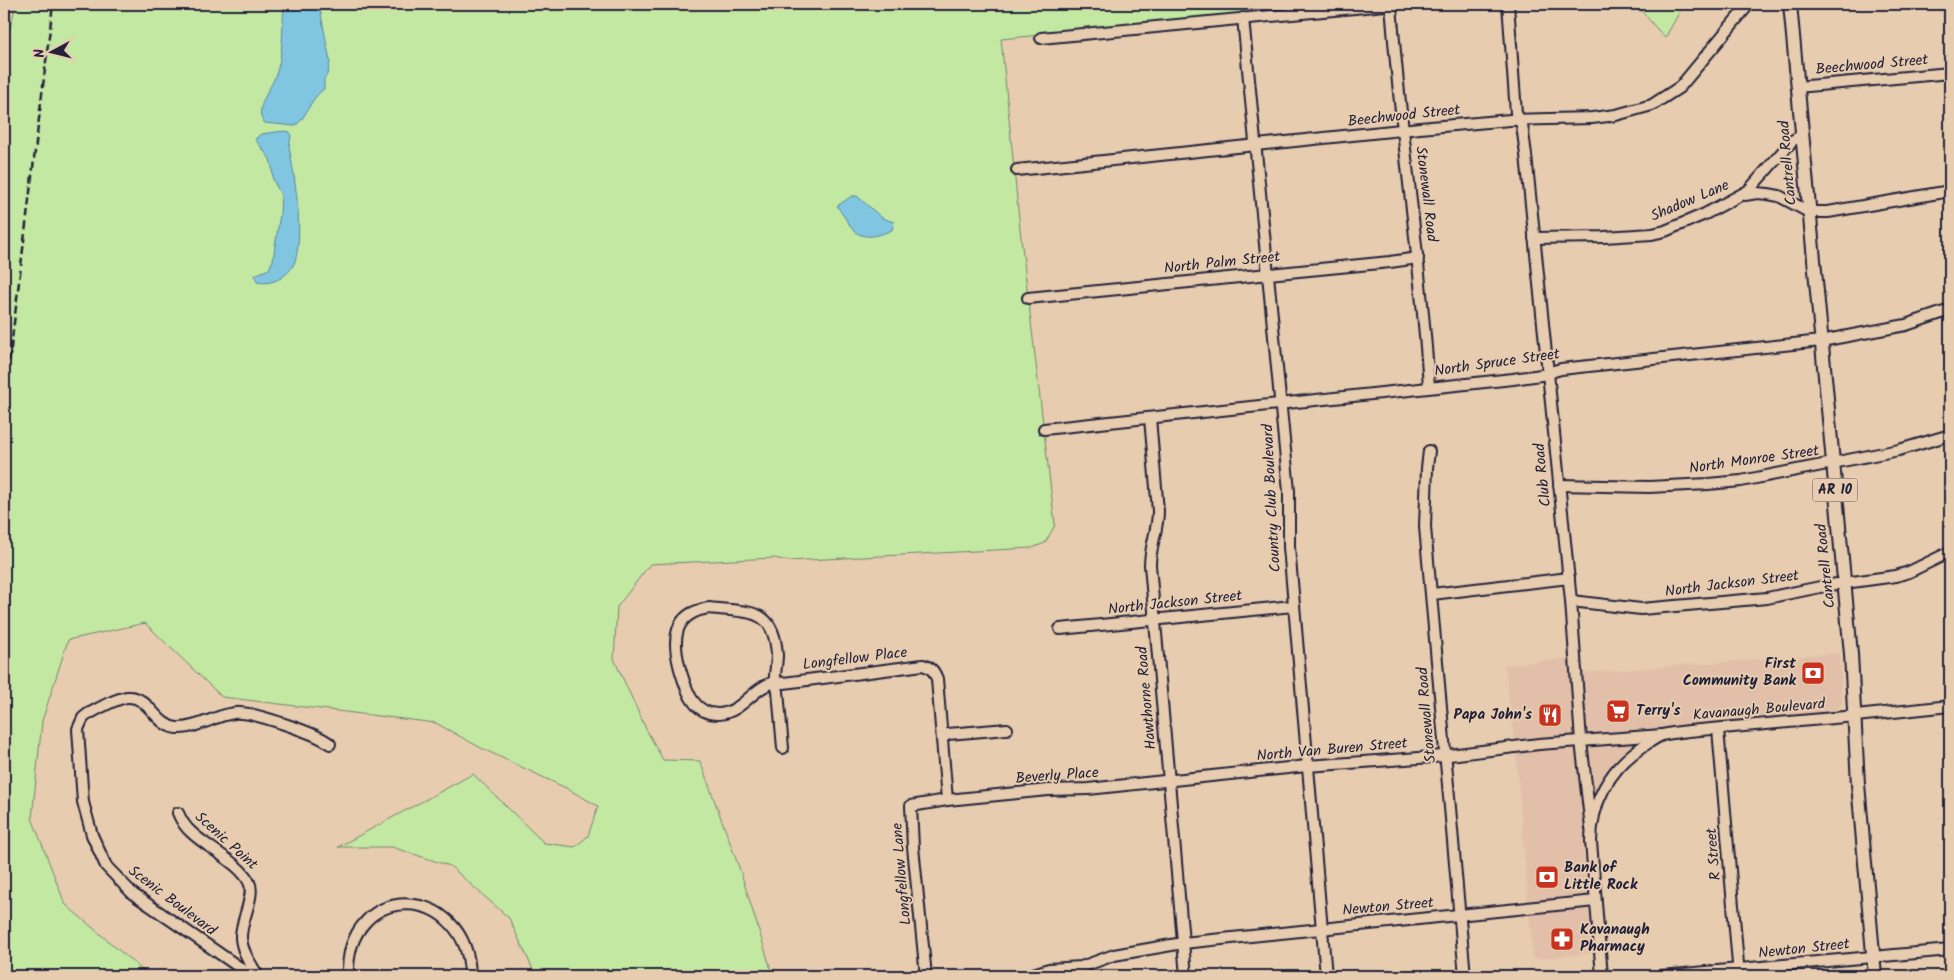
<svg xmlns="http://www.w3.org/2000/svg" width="1954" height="980" font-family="Kalam,sans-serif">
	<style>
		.built { fill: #e2bfa9 }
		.green { fill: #c3e8a2; stroke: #72856e }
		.water { fill: #81c6e1; stroke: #5b849f }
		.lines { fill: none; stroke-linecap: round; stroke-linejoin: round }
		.minor-casing { stroke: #22223b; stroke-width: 14 }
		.major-casing { stroke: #22223b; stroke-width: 16 }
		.minor { stroke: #e7ccaf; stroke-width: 10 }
		.major { stroke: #e7ccaf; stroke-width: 12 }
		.rail { stroke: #22223b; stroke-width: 2.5; stroke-dasharray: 8 4; stroke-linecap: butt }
		.labels { text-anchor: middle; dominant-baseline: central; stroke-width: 4; stroke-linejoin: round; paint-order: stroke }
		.shield { fill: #e7ccaf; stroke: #5d555e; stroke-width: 1 }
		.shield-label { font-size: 14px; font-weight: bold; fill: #22223b }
		.street-label { font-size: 15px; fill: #22223b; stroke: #e7ccaf }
		.poi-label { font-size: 15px; font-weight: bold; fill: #22223b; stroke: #e7ccaf; text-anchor: start }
	</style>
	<rect width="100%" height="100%" fill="#e7ccaf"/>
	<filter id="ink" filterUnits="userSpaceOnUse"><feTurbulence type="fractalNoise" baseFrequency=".02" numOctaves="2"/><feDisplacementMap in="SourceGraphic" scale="10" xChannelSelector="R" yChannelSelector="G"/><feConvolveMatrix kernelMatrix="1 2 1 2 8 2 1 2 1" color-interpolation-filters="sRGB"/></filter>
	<g filter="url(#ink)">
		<path class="built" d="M1840 653 1842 703 1836 710 1831 712 1653 730 1620 756 1605 775 1594 795 1584 828 1583 850 1593 953 1533 959 1516 754 1505 665 1571 658 1572 673H1585Z"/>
		<g class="green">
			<path d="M16 4H1342L1001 39 1020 229 1055 525 1045 543 1032 548 788 561 774 558 650 564 617 607 614 659 646 729 663 760 700 761 740 870 773 976H536L509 918 450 866 392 847H338L473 774 544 843 575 847 588 836 598 806 566 788 481 748 436 723 222 697 145 623 68 640 42 721 32 818 65 904 149 976H4V52Z"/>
			<path d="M1640 4H1684L1665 38 1638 7Z"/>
		</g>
		<g class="water">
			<path d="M284 4H319L330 61 328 73 324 79V89C308 100 306 121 294 126L265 123C252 112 271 88 275 77 284 55 282 27 284 4Z"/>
			<path d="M284 131 290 132 291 136 289 147C295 178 303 229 296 258 292 275 273 286 257 282L255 275 269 269 273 260 280 214 281 195 273 180 272 167 270 159 255 139 261 134Z"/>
			<path d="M852 196H857L882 218 894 222 892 230C880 235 865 241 853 230L837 206Z"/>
		</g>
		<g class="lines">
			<g class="minor-casing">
				<g id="minor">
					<path d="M1391 4C1400 132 1421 259 1429 387"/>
					<path d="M1508 4 1516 113 1522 125 1526 155 1571 601 1581 741 1591 828"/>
					<path d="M1243 18 1289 491V547L1326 976"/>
					<path d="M1041 38 1396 4"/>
					<path d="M1797 87 1950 73"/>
					<path d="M1017 170 1420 128 1510 120 1592 118 1616 115 1652 105 1680 87 1749 4"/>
					<path d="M1745 195 1757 193 1768 194 1779 196 1809 212H1828L1950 191"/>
					<path d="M1534 238 1604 237 1652 234 1665 231 1705 214 1748 191 1792 141 1802 135"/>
					<path d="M1028 298 1390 262 1418 258"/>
					<path d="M1150 418 1158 511C1158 530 1150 546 1150 565L1186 976"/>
					<path d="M1044 429 1513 379 1548 374 1554 371 1561 369 1821 341 1906 325 1950 310"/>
					<path d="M1429 451 1427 468 1425 527 1465 976"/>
					<path d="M1559 485 1649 487 1708 484 1741 481 1899 450 1950 435"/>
					<path d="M1432 594 1569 578"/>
					<path d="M1571 601 1641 609 1767 598 1830 585 1896 576 1909 572 1950 552"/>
					<path d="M709 608C749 613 774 606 777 655 777 665 774 674 775 682 753 687 743 712 719 714 693 715 686 689 680 669 672 640 673 613 709 608Z"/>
					<path d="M1060 629 1293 606"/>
					<path d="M1718 729 1739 976"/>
					<path d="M942 738 948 734 1007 729"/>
					<path d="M783 748 778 691 775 682 784 683 923 665C932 668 934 671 937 679L947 800"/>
					<path d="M178 813C181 820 185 827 191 832 206 847 240 863 249 882 256 895 240 922 241 938 242 952 251 964 258 976"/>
					<path d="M252 976 133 894 106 866 92 835 83 802 78 729 83 718 88 714C100 708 114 699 127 697 149 695 155 726 177 728 193 729 210 719 225 715 230 714 236 712 240 713 255 713 319 734 330 744"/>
					<path d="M348 976C345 878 469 883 470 976"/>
					<path d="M926 976 913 847 911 806 947 800 1048 790 1088 789 1307 766 1433 757 1539 744 1662 735"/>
					<path d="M1027 976 1049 969 1081 967 1114 955 1183 943 1595 901"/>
					<path d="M1602 976 1591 842C1591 803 1609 769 1642 747 1648 743 1655 738 1662 735 1670 733 1680 732 1689 731L1856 716 1950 706"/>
					<path d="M1662 976 1950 950"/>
				</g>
			</g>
			<g class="major-casing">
				<path id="major" d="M1790 4 1851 654 1858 784 1875 976"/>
			</g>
			<use href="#minor" class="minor"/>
			<use href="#major" class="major"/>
			<path class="rail" d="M4 457 7 380 53 4"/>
		</g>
	</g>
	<defs>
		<g id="bank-square" transform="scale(1.25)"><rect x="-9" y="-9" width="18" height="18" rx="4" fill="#c8321e" stroke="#e7ccaf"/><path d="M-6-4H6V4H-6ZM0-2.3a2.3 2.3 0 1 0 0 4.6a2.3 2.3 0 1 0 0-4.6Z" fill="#fff"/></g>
		<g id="supermarket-square" transform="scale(1.25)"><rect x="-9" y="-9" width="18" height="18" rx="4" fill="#c8321e" stroke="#e7ccaf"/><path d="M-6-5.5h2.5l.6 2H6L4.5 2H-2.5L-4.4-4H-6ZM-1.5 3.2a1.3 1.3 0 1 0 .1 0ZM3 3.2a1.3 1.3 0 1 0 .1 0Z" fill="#fff"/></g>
		<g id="restaurant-square" transform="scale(1.25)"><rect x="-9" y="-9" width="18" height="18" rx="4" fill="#c8321e" stroke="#e7ccaf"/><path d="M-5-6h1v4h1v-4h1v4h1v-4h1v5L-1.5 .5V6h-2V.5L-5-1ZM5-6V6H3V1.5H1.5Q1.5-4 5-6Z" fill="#fff"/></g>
		<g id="pharmacy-square" transform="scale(1.25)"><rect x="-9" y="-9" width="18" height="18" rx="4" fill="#c8321e" stroke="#e7ccaf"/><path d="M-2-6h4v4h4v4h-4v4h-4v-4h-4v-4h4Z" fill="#fff"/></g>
	</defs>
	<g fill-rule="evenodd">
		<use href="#bank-square" x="1813" y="673"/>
		<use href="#supermarket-square" x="1618" y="711"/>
		<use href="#restaurant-square" x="1550" y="715"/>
		<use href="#bank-square" x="1547" y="877"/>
		<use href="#pharmacy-square" x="1562" y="939"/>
	</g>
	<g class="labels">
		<rect class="shield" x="1812.5" y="478.5" width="45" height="23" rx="4"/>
		<g class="shield-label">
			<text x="1835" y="490">AR 10</text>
		</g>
		<g class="street-label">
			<text transform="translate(1872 65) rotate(-5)">Beechwood Street</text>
			<text transform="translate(1404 116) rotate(-6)">Beechwood Street</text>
			<text transform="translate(1788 163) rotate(-95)">Cantrell Road</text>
			<text transform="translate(1426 194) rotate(83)">Stonewall Road</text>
			<text transform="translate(1690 201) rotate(-23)">Shadow Lane</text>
			<text transform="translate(1222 263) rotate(-6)">North Palm Street</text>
			<text transform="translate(1497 363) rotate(-8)">North Spruce Street</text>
			<text transform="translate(1754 460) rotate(-8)">North Monroe Street</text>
			<text transform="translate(1543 475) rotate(-96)">Club Road</text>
			<text transform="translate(1272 498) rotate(-93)">Country Club Boulevard</text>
			<text transform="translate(1826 566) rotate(-96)">Cantrell Road</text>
			<text transform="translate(1732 584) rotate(-7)">North Jackson Street</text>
			<text transform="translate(1175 603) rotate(-6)">North Jackson Street</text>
			<text transform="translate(855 659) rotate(-7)">Longfellow Place</text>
			<text transform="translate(1147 698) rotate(-95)">Hawthorne Road</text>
			<text transform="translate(1759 710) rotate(-5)">Kavanaugh Boulevard</text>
			<text transform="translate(1427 715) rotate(-95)">Stonewall Road</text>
			<text transform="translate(1332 750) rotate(-5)">North Van Buren Street</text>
			<text transform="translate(1057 776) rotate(-4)">Beverly Place</text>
			<text transform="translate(226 841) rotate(42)">Scenic Point</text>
			<text transform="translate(1714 854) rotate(-95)">R Street</text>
			<text transform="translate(902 874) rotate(-95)">Longfellow Lane</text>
			<text transform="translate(172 901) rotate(37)">Scenic Boulevard</text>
			<text transform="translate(1388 907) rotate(-5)">Newton Street</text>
			<text transform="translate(1804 949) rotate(-6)">Newton Street</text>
		</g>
		<g class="poi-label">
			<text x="1796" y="664" text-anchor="end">First<tspan x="1796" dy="17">Community Bank</tspan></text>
			<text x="1636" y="711">Terry's</text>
			<text x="1532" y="715" text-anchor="end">Papa John's</text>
			<text x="1564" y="868">Bank of<tspan x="1564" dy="17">Little Rock</tspan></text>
			<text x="1580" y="930">Kavanaugh<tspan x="1580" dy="17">Pharmacy</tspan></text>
		</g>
	</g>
	<rect width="1954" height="980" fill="none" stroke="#e7ccaf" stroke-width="20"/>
	<rect x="10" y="10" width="1934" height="960" fill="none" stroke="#22223b" stroke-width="2" filter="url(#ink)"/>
	<g transform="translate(52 52) rotate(263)" stroke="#e7ccaf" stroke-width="4" paint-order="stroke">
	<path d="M0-4L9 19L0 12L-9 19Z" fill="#22223b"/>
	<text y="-8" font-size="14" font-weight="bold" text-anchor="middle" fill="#22223b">N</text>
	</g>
</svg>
